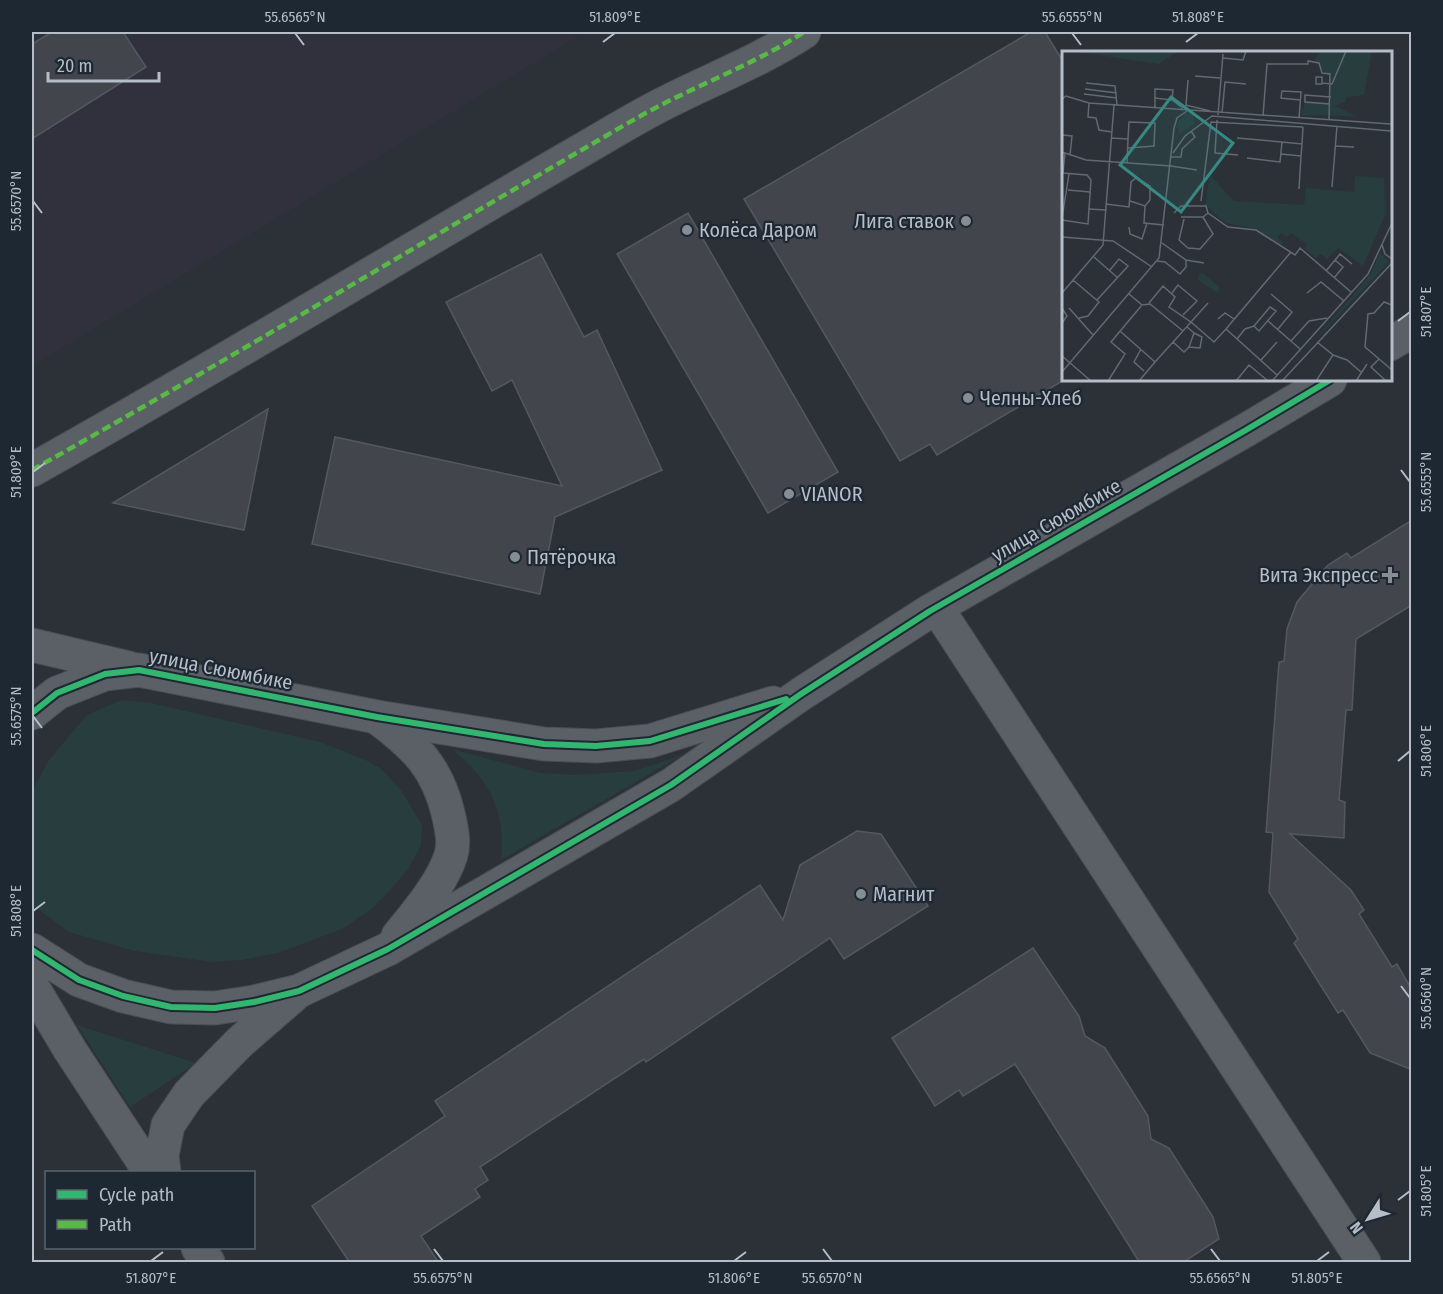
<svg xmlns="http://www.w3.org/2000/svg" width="1443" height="1294" font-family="'Fira Sans Condensed',sans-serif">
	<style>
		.medical { fill: #31313e }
		.green { fill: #283d3e }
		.building { fill: #42464c; stroke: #53585f; stroke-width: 1.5 }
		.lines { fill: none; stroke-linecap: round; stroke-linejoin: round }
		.minor-casing { stroke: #484d52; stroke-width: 35 }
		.minor { stroke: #5b6066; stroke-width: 33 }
		.quiet { stroke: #58b947; stroke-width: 4.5; stroke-dasharray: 9 4.5; stroke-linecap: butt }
		.cycleway-casing { stroke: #1e2833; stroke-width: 10 }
		.cycleway { stroke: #33b770; stroke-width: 6 }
		.ticks { fill: none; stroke: #b5bec8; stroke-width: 2 }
		.poi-dot { fill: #858d95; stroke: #1e2833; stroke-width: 2 }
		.labels { text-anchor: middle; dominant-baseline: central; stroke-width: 4.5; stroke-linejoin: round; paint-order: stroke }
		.poi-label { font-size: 20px; fill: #b5bec8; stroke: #1e2833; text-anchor: start }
		.street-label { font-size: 20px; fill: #b5bec8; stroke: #1e2833 }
		.inset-road { fill: none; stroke: #626971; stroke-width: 1.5 }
		.view { fill: #388884; fill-opacity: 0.15; stroke: #388884; stroke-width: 3 }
		.inset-edge { fill: none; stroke: #b5bec8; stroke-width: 3 }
		.neatline { fill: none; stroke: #b5bec8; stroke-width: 2 }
		.ticks-label { font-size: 15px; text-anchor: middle; fill: #b5bec8 }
	</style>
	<rect width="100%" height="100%" fill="#2b3137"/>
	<path class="medical" d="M32 32H585L32 366Z"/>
	<g class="green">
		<path d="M121 700 151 703 320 742 368 761 380 768 401 790 422 825 421 845 408 869 388 893 370 910 342 929 278 953 241 960 212 962 135 951 69 932 32 905V791L49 760 87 715Z"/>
		<path d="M452 749 540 773 574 775 635 771 684 754 501 860C506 810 490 781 452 749Z"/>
		<path d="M77 1025 196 1063 130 1107Z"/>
	</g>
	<g class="building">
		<path d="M52 32H123L146 67 32 139V44Z"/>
		<path d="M1031 32H1045L1064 63V380L937 455 930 444 900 461 744 199Z"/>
		<path d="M688 213 838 472 768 513 617 254Z"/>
		<path d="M541 254 584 337 597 330 662 470 555 517 540 594 312 544 335 437 562 486 512 380 492 391 446 302Z"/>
		<path d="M268 409 244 530 113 503Z"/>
		<path d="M1412 520V605L1356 639 1352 710H1346L1339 800 1345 802 1344 838 1290 834 1351 890 1364 910 1359 914 1392 967 1397 964 1408 983 1412 992V1070L1370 1053 1343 1010 1338 1013 1294 943 1298 939 1269 892 1273 833 1266 832 1279 662 1284 661 1287 629 1297 602 1328 565 1347 553 1351 558Z"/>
		<path d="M857 831 881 834 928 906 844 959 830 938 646 1062 644 1059 480 1167 488 1180 475 1189 480 1197 421 1236 439 1263H350L312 1206 445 1116 435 1101 760 885 783 920 800 865Z"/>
		<path d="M1033 948 1079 1016 1085 1036 1105 1048 1148 1116 1151 1139 1169 1148 1213 1217 1219 1239 1182 1263H1140L1015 1064 963 1096 959 1090 935 1106 892 1038Z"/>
	</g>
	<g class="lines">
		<g class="minor-casing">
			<g id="minor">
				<path d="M1390 344 1412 331"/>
				<path d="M32 470C216 367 397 257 580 151 606 136 632 120 659 106 707 81 758 62 804 32"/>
				<path d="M937 608 1364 1262"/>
				<path d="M32 645 129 668"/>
				<path d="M32 713 57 693 105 674 139 670 377 717 544 744 596 746 650 741 773 703"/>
				<path d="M379 719C415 746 437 767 448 813 451 827 455 841 451 855 443 882 416 914 398 936"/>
				<path d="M32 950 79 980 123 996 171 1007 215 1008 254 1002 299 991 388 949 671 785 801 694 930 611 1246 430 1330 380"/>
				<path d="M32 986 70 1050 150 1172"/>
				<path d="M164 1172 162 1155 168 1125 189 1094 240 1042 293 996"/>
				<path d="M198 1248 208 1262"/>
			</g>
		</g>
		<use href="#minor" class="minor"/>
		<path class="quiet" d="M32 470C216 367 397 257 580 151 606 136 632 120 659 106 707 81 758 62 804 32"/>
		<g class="cycleway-casing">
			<g id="cycleway">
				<path d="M32 713 57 693 105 674 139 670 377 717 544 744 596 746 650 741 786 699"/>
				<path d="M32 950 79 980 123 996 171 1007 215 1008 254 1002 299 991 388 949 671 785 801 694 930 611 1246 430 1330 380"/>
			</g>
		</g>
		<use href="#cycleway" class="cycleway"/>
	</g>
	<path class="ticks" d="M295 33 304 45M1072 33 1081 45M603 42 615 33M1186 42 1198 33M33 201 42 213M1398 321 1410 312M1401 470 1410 482M33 472 45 463M33 716 42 728M1398 761 1410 751M33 911 45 902M1401 986 1410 998M1398 1200 1410 1191M434 1249 443 1261M823 1249 832 1261M1211 1249 1220 1261M151 1261 163 1252M734 1261 746 1252M1317 1261 1329 1252"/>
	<g class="poi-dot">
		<circle cx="966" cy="221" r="6"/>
		<circle cx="687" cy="230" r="6"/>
		<circle cx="968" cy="398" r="6"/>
		<circle cx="789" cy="494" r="6"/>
		<circle cx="515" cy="557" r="6"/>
		<path d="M1387 566h6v6h6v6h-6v6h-6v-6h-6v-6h6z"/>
		<circle cx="861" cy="894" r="6"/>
	</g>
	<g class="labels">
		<g class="poi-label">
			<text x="954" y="221" text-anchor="end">Лига ставок</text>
			<text x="699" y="230">Колёса Даром</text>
			<text x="980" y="398">Челны-Хлеб</text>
			<text x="801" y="494">VIANOR</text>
			<text x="527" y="557">Пятёрочка</text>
			<text x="1378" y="575" text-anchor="end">Вита Экспресс</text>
			<text x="873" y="894">Магнит</text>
		</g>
		<g class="street-label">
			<text transform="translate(1056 520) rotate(-30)">улица Сююмбике</text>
			<text transform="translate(221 669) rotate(11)">улица Сююмбике</text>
		</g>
	</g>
	<g transform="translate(1062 51)">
		<rect width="330" height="330" fill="#2b3137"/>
		<path d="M10 0H116L97 13ZM258 0H310L302 44 284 46 283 51 273 55 294 65 239 64 244 50 266 52 270 24 262 21 253 9ZM124 62 131 64 133 73 117 83 116 71ZM148 124 172 150 242 154 244 137 292 141 293 125 322 127 324 162 301 215 276 197 265 208 259 203 254 207 243 198 245 193 229 182 225 186 219 182 215 186 221 191 218 195 194 178 164 172 143 154ZM318 201 327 211 243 300 309 223ZM142 223 157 236 156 242 136 229 137 223Z" fill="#283d3e"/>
		<path class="inset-road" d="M161 7 181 9 184 0M133 25 158 27M254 26H260V33H254ZM24 32 53 35 55 54M260 32 270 33 284 0M23 38 55 42M22 43 55 47M93 47V38L111 39 110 49M0 48 4 45 27 52 329 73M27 52 26 66 34 67 37 79 50 81M268 53 243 51V44L269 46M124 54 126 29M93 56V47L110 49 119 56M119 58 124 54 148 60M160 62 163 31 184 33M156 64 161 3M201 65 205 13H246V10L257 12 260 22 268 23 267 70M237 67 239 41 220 40 219 47 238 49M155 69 153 102 176 104M0 84 10 85 8 104M49 87 66 88 67 71 93 72 92 95 66 97M175 87 220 91M273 95 292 96M0 101 24 109 109 115M3 102 1 122 25 124 29 129 27 158M111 102 123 85 150 65 329 80M219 103 239 105 240 93M109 106H119L120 98 133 86 129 80M185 107 218 111 220 91 240 93 241 76M65 112 66 88M109 115 135 119M270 136 275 75M237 138 239 105M6 139 28 141M139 150 149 71 241 76M44 153 67 156 69 131 74 127 88 135V149L83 155 68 150M83 155 82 172 102 174M112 162 119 155H144L146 162 166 176 194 179 233 204 238 197 289 241M119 166H141L146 162M0 167 7 123M122 168 117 189 126 197 138 198 151 183 141 166M0 169 26 173 27 158 44 159M67 176 68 183 80 188 85 172M0 186 51 190 90 216M100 192 124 209 142 212M320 194 323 203 330 208M32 206 56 227M95 210 103 211 118 223 124 216V209M264 220 278 203 290 213M272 227 281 216 273 209M11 229 37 251 26 265 17 267M0 242 41 194 52 54M110 242 116 234 135 250 121 264M245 242 259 231 282 250M67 243 80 254 88 253 121 280 129 271 152 291 164 278M209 243 230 261 216 278M35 249 66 215 57 208 48 219M87 252 101 235 113 246 107 256 129 271 146 252M330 254 322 251 312 262 306 263 303 296 330 319M0 257 5 265 0 272M7 257 31 284M156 268 163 262 172 268M206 270 238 298M125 276 132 282 127 296 138 297 140 286 132 282M58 280 93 311 77 330M175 288 183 278 192 275 197 280 214 260 208 256 192 275M229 290 247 270 265 267M111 291 122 301 127 296M79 298 72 311 82 320M271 304 285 309 299 321M0 305 29 330M317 308 309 316 324 330M199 309 215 291M93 311 121 280M0 321 97 207 112 77 115 67 125 60M215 324 164 278 229 201M46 330 63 303 49 291 80 254M174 330 187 314 206 330M210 330 306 223 330 172M220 330 330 212M254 330 271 304 255 291M294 330 305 313"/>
		<path class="view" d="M109 46 171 92 119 161 58 114Z"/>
		<rect width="330" height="330" class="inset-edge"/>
	</g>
	<rect width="1443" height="1294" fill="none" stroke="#1e2833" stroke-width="66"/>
	<rect x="45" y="1171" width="210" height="78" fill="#1e2833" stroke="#5a646f" stroke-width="1.5"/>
	<rect x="57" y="1190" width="30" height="9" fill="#33b770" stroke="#5a646f" stroke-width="1.5"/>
	<text x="99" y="1201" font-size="18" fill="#b5bec8">Cycle path</text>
	<rect x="57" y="1220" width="30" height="9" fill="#58b947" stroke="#5a646f" stroke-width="1.5"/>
	<text x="99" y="1231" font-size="18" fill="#b5bec8">Path</text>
	<g transform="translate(1368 1219) rotate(233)" stroke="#1e2833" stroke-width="4.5" paint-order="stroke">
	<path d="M0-4.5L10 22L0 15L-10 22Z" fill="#b5bec8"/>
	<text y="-9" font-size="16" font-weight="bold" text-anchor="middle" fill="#b5bec8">N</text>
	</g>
	<path d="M48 72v9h111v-9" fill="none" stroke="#b5bec8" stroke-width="3"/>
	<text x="57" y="72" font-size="18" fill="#b5bec8" stroke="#1e2833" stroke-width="4.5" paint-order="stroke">20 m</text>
	<rect x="33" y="33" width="1377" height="1228" class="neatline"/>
	<g class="ticks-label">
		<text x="295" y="22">55.6565°N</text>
		<text x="615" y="22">51.809°E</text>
		<text x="1072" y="22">55.6555°N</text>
		<text x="1198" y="22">51.808°E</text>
		<text transform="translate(16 201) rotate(-90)" y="5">55.6570°N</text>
		<text transform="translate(1426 312) rotate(-90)" y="5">51.807°E</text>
		<text transform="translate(16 472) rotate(-90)" y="5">51.809°E</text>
		<text transform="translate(1426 482) rotate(-90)" y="5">55.6555°N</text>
		<text transform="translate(16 716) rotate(-90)" y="5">55.6575°N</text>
		<text transform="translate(1426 751) rotate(-90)" y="5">51.806°E</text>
		<text transform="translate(16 911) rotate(-90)" y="5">51.808°E</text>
		<text transform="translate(1426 998) rotate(-90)" y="5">55.6560°N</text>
		<text transform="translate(1426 1191) rotate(-90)" y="5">51.805°E</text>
		<text x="151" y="1283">51.807°E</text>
		<text x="443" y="1283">55.6575°N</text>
		<text x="734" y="1283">51.806°E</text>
		<text x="832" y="1283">55.6570°N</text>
		<text x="1220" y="1283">55.6565°N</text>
		<text x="1317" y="1283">51.805°E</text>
	</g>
</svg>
